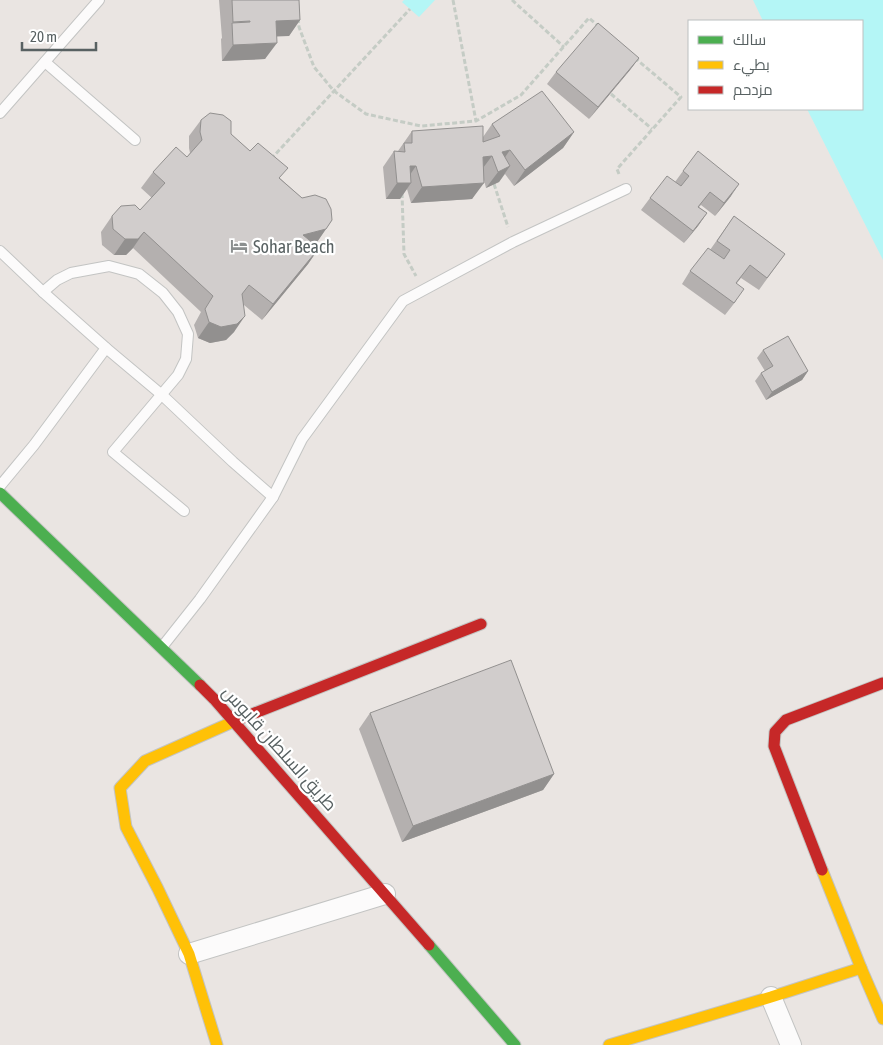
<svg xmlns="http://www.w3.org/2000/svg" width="883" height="1045" font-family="'Asap Condensed',Cairo,sans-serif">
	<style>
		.water { fill: #b4f6f6 }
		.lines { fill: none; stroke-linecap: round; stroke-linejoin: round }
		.lane-casing { stroke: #c3c4c3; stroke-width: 12 }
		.street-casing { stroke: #c3c4c3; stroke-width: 22 }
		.fast-casing { stroke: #c3c4c2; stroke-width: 13 }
		.slow-casing { stroke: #c3c4c2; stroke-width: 13 }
		.jam-casing { stroke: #c3c4c2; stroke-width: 13 }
		.path { stroke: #c5ccc5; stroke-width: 3; stroke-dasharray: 5 2.5; stroke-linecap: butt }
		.lane { stroke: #fcfbfb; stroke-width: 10 }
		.street { stroke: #fcfbfb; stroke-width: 20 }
		.fast { stroke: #4caf50; stroke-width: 11 }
		.slow { stroke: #ffc107; stroke-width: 11 }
		.jam { stroke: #c62828; stroke-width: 11 }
		.wall { fill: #b4b0af }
		.shaded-wall { fill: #92908f }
		.building { fill: #d1cdcc; stroke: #92908f }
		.labels { text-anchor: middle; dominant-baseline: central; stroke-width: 4.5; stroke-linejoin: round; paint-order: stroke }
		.poi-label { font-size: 18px; fill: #586162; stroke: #fff; text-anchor: start }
		.street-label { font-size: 18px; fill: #586162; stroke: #fff }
	</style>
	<rect width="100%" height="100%" fill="#eae5e2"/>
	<g class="water">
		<path d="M404 0H435L419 17 402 2Z"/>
		<path d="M753 0H883V260L807 109H862V21H763Z"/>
	</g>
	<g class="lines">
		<g class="lane-casing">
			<g id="lane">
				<path d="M45 62 135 140"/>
				<path d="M0 113 99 0"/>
				<path d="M0 251 43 292 106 348 162 395 233 462 273 497 302 439 403 301 513 242 626 189"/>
				<path d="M43 292 57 280 71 273 109 266 139 274 163 293 178 312 188 334 186 359 178 375 113 452 184 511"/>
				<path d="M0 486 34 445 106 348"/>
				<path d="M162 647 200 599 273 497"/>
			</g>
		</g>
		<g class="street-casing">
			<g id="street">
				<path d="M189 954 385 894"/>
				<path d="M771 997 791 1045"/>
			</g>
		</g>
		<g class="fast-casing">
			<g id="fast">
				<path d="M0 493 200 685"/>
				<path d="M429 945 515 1045"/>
			</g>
		</g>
		<g class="slow-casing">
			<g id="slow">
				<path d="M822 870 861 968 883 1019"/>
				<path d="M217 1045 189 954 158 889 126 827 120 788 145 761 237 720"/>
				<path d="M609 1045 771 997 861 968"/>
			</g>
		</g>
		<g class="jam-casing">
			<g id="jam">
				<path d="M200 685 214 699 429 945"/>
				<path d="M237 720 481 624"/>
				<path d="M822 870 774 746 775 732 786 720 883 683"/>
			</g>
		</g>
		<g class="path">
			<path d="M453 0 476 121"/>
			<path d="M512 0 564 47"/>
			<path d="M298 18 299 27 314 67 334 91 366 114 421 126 476 121 521 95 589 18 598 26"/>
			<path d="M611 94 652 129"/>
			<path d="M271 159 410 9"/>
			<path d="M619 174 617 169 681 97 635 58"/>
			<path d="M494 184 508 227"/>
			<path d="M402 193 404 254 416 276"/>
		</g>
		<use href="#lane" class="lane"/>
		<use href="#street" class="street"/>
		<use href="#fast" class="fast"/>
		<use href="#slow" class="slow"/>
		<use href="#jam" class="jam"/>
	</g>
	<g class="wall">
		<path d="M219 0H299L300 20 289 36H276L265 59 222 61 221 39 222 38Z"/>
		<path d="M639 58 630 70 589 119 547 84 556 72Z"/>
		<path d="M201 120 231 134 302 198 332 220 315 245 319 248 308 264 262 320 244 305 234 332 226 340 210 343 198 338 194 325 201 312 133 248 126 255H114L102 245 101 232 112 216 140 210 152 198 141 188 153 172 187 157 190 153 189 148V136Z"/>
		<path d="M492 124 574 132 563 148 514 186 505 174 499 182 486 188 484 180 472 199 411 203 407 189 400 199H386L383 167 394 151H398L412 131 483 137Z"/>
		<path d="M683 171 731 196 715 216 701 205 699 207 707 213 698 226 684 243 641 210 650 198 675 182Z"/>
		<path d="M734 216 785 254 759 290 741 278 737 283 736 301 725 315 682 284 690 271 710 250Z"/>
		<path d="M763 350 808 371 802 380 766 400 755 381 761 373 765 371 757 358Z"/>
		<path d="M370 713 554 774 543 790 402 842 359 729Z"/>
	</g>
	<g class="shaded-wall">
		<path d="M300 20 289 36 264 37 276 21Z"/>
		<path d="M277 43 265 59 222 61 233 45Z"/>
		<path d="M639 58 630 70 589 119 598 107Z"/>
		<path d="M574 132 563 148 514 186 525 170Z"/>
		<path d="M510 150 499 166 502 152Z"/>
		<path d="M492 156 480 172 483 157Z"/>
		<path d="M410 166H416L405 182Z"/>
		<path d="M510 166 499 182 486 188 498 172Z"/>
		<path d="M397 183H411L400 199H386Z"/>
		<path d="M484 183 472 199 411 203 422 187Z"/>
		<path d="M739 184 731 196 715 216 724 203Z"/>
		<path d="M707 213 698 226 684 243 693 231Z"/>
		<path d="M326 229 315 245 303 235Z"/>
		<path d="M144 232 133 248 126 255H114L125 239Z"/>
		<path d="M319 248 308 264 262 320 273 304Z"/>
		<path d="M245 316 234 332 226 340 210 343 198 338 209 322Z"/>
		<path d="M808 371 802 380 766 400 772 392Z"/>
		<path d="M554 774 543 790 402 842 413 826Z"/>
	</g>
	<g class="building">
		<path d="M232 0H299L300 20 276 21 277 43 233 45 232 23 250 22V21L233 22Z"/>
		<path d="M598 23 639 58 598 107 556 72Z"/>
		<path d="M542 91 574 132 525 170 510 150 502 152 510 166 498 172 492 156 483 157 484 183 422 187 416 166H410L411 183H397L394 151 405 152 404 143H412V131L483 126V142L500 136 492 124Z"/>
		<path d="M210 113 223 115 231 121V134L250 151 258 143 288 168 279 178 302 198 315 195 326 199 331 209 332 220 326 229 303 235 319 248 273 304 249 285 242 294 245 316 237 324 221 327 209 322 205 309 213 296 144 232 138 239H125L113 229 112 216 121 206 135 205 140 210 165 183 153 172 176 147 187 157 202 140 200 132 201 120Z"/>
		<path d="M698 151 739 184 724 203 710 192 698 207 707 213 693 231 650 198 667 176 681 186 689 176 683 171Z"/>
		<path d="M734 216 785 254 767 278 750 265 736 283 744 289 734 303 690 271 708 248 724 259 730 250 717 241Z"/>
		<path d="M788 336 808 371 772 392 761 373 773 366 763 350Z"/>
		<path d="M511 660 554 774 413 826 370 713Z"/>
	</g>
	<defs>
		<g id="hotel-bare" transform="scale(1.35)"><path d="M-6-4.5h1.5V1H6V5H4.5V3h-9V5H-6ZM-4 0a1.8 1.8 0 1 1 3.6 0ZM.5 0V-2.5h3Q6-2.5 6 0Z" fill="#8b8f8f" stroke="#fff" stroke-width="2.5" paint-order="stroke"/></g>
	</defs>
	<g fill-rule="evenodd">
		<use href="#hotel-bare" x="239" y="246"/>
	</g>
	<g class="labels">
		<g class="poi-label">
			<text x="253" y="246">Sohar Beach</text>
		</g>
		<g class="street-label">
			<text transform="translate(280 748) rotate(48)">طريق السلطان قابوس</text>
		</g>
	</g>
	<rect x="688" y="20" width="175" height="90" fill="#ffffff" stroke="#bcc0c0"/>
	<rect x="698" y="36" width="25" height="8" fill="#4caf50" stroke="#bcc0c0"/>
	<text x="733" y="45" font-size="15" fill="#586162">سالك</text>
	<rect x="698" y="61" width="25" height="8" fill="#ffc107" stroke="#bcc0c0"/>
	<text x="733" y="70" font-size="15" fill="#586162">بطيء</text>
	<rect x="698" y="86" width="25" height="8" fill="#c62828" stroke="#bcc0c0"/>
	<text x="733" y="95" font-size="15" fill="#586162">مزدحم</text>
	<path d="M22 42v8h74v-8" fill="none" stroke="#586162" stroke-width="2.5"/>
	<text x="30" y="42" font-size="15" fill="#586162" stroke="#ffffff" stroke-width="4" paint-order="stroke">20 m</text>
</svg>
